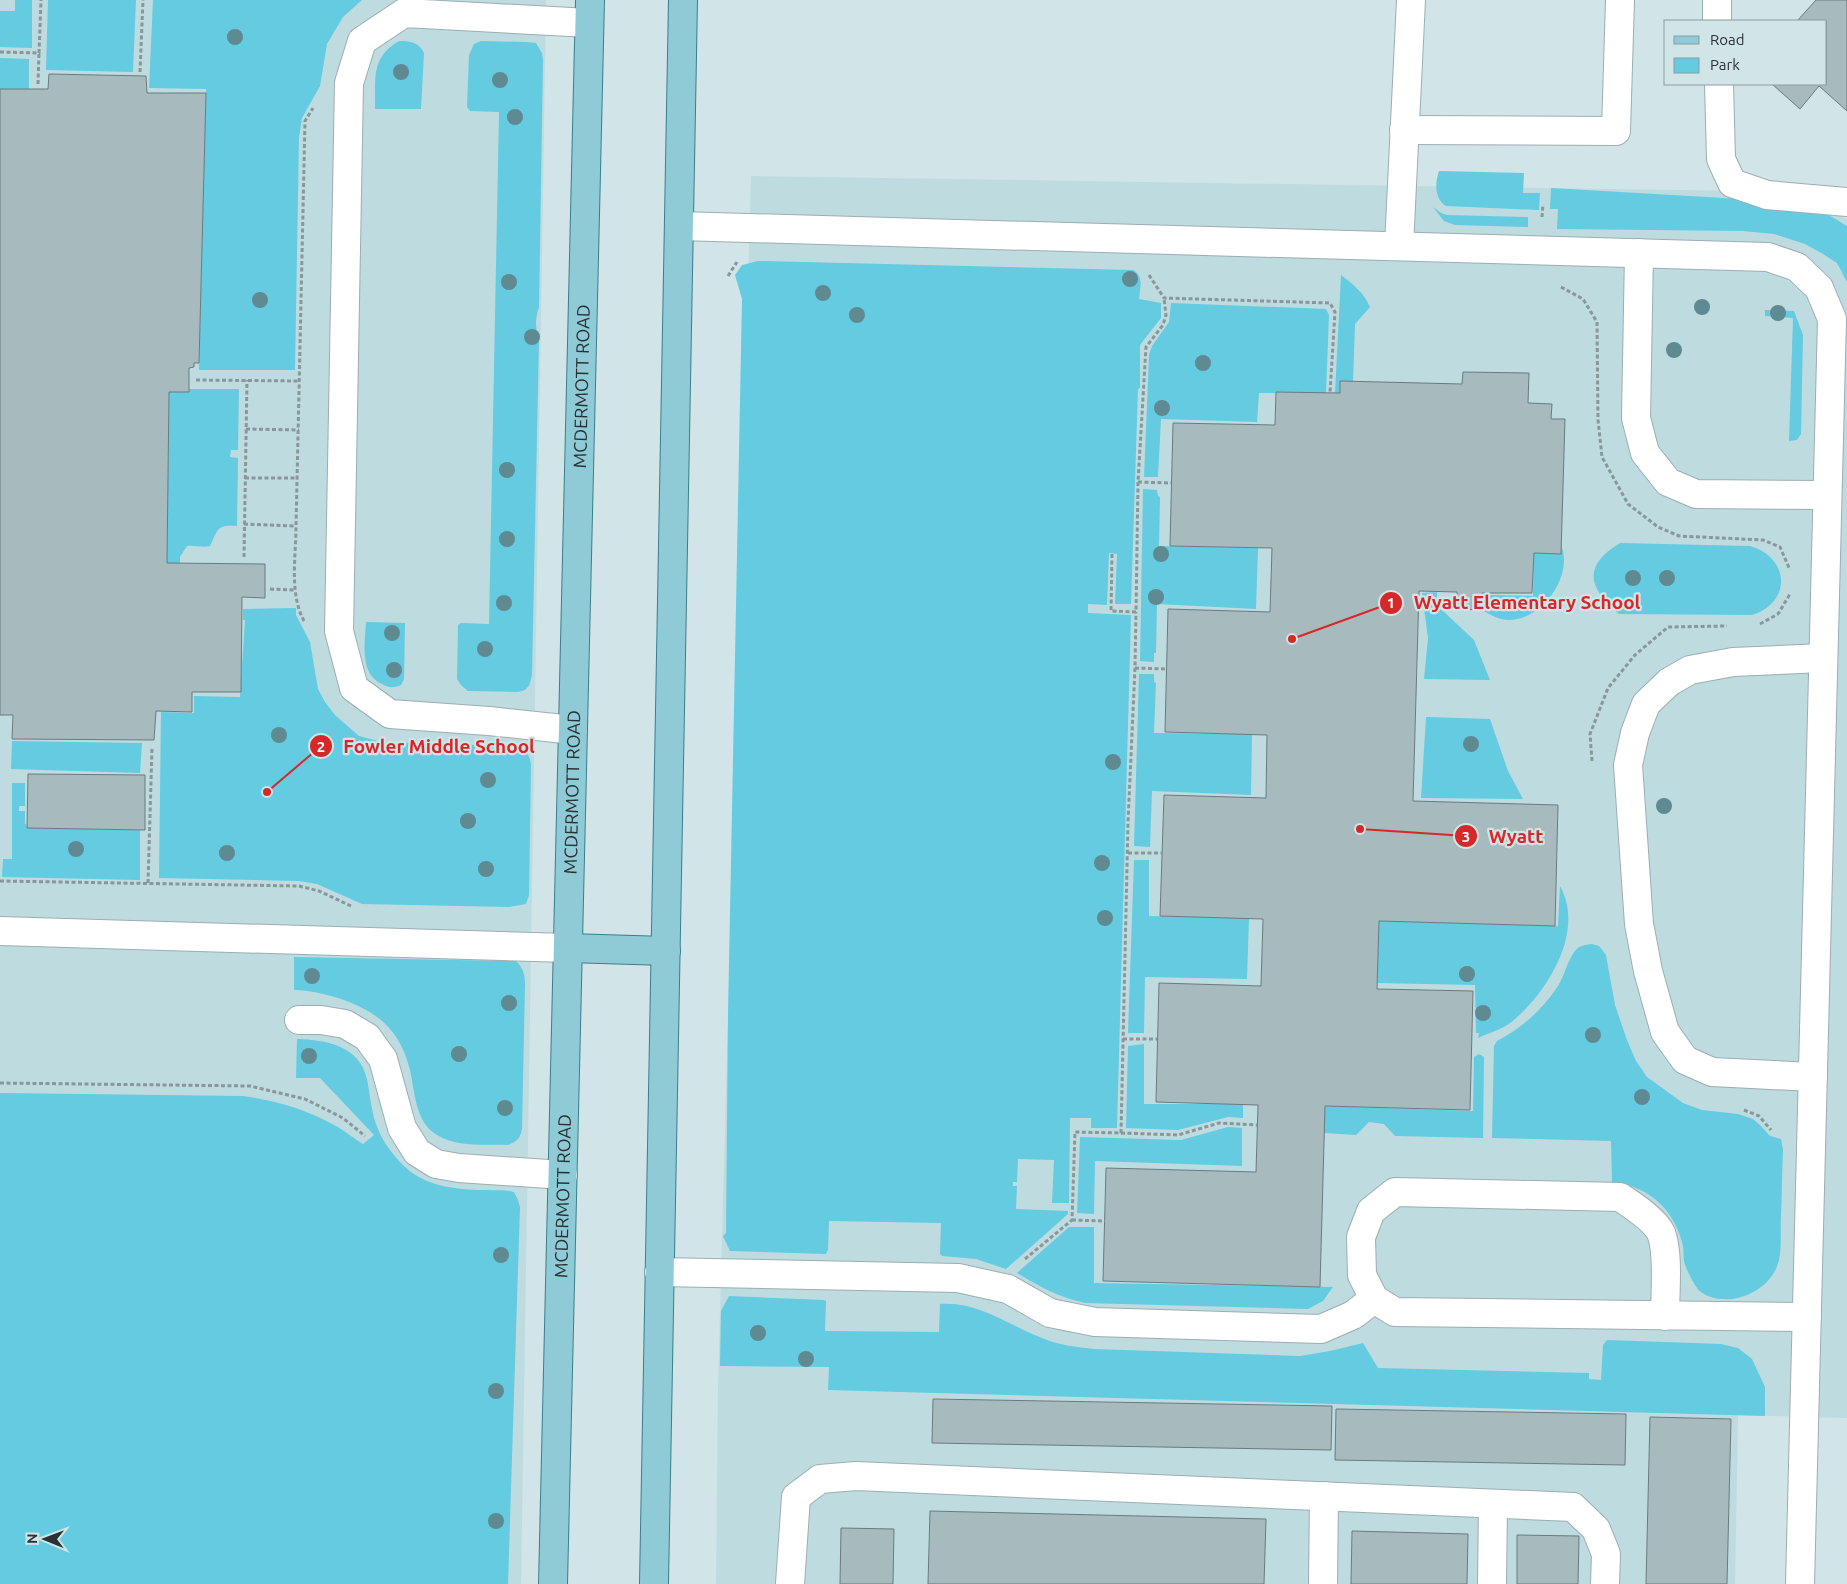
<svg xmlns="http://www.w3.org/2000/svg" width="1847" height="1584" font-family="Ubuntu,sans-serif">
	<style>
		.built { fill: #bedbe0 }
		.green { fill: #64cbe1 }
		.building { fill: #a7babe; stroke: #6a7b7f }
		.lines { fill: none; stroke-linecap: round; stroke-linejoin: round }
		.minor-casing { stroke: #9caeb2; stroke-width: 30 }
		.major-casing { stroke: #3b7e8c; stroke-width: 30 }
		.path { stroke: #89979a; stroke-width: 3; stroke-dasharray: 4 2.5; stroke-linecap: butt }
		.minor { stroke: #fff; stroke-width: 28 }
		.major { stroke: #8fcbd7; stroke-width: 28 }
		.tree { fill: #5f8a91 }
		.labels { text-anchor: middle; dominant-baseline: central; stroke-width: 4.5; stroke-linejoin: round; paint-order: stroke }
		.street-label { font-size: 18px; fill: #2a3133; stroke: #d1e4e8 }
		.leader { fill: none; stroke: #d62828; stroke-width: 2 }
		.callout-dot { fill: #d62828; stroke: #d1e4e8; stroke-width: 2 }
		.mark-label { font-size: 15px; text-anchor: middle; font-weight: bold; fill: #fff }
		.callout-label { font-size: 19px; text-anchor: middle; font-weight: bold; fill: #d62828; stroke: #d1e4e8; stroke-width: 4.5; stroke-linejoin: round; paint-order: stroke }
	</style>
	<rect width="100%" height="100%" fill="#d1e4e8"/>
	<g class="built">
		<path d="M0 0H546L521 1584H0Z"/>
		<path d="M751 176 1808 192 1847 220V1418L1738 1415 1735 1584H716L718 1387Z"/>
	</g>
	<g class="green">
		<path d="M15 0H32V48L0 47V11H15Z"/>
		<path d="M48 0H136L133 72 46 70Z"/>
		<path d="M153 0H362L343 17 327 44 320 86 302 118 299 137 295 370H199L206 89 149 88Z"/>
		<path d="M399 41C410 41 419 42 424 53L421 109H375C376 79 370 58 399 41Z"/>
		<path d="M481 41 526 42 536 43 542 53 543 60 539 307C535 319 535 327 539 339L532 674C530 685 529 690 518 692L468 691 461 685 457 679 458 625 461 623 489 624 499 112 470 111 467 107 469 55 474 44Z"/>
		<path d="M0 58 29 59V89H0Z"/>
		<path d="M1439 171 1524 173 1523 193H1540L1539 210 1446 206C1434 198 1435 183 1439 171Z"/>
		<path d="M1551 188 1809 203 1847 226V282L1837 263 1823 254 1805 244 1774 234 1743 231 1557 229 1558 209H1550Z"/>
		<path d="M1433 207 1441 213 1447 215 1528 217V227L1455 225 1444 221Z"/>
		<path d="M758 261 1133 270C1144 276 1140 288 1139 299L1161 303V318L1140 345V342V388L1138 389 1131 604H1115L1117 554 1109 553 1107 605 1088 604V613L1131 615 1117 1128H1091V1118H1070L1069 1203H1052L1054 1160 1018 1159 1017 1182H1013V1186H1017L1016 1209 1068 1211V1214L1006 1269 976 1259 942 1256 940 1254 941 1223 829 1221 828 1250 826 1254 730 1251 723 1236 726 1233 728 1015 742 299 735 275 742 265Z"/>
		<path d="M1341 275C1353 284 1364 293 1370 307L1355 324 1353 382 1340 381V393H1335Z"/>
		<path d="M1171 303 1326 309 1329 315 1326 393H1259L1257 422 1161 419 1158 477H1144L1149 355 1152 346 1169 322Z"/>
		<path d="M1765 310 1794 311 1803 335 1801 434 1797 440 1789 441 1793 318 1765 316Z"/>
		<path d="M189 389H239L238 450H231L230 457 238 458 237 526C216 524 218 530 210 546 202 548 195 545 187 546L180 557V563H167L169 392H189Z"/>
		<path d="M1143 489 1157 490 1158 496 1160 497 1159 546 1258 548 1256 609 1157 604 1156 653H1154V662L1140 661Z"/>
		<path d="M1620 543 1750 546C1790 557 1792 603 1752 615L1619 614C1588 588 1582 566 1620 543Z"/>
		<path d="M1561 545C1574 576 1542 621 1507 620 1498 619 1490 615 1482 610L1488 608V595L1533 596 1534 553 1561 554Z"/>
		<path d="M1437 592V608L1443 611 1474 640 1490 680 1424 679 1428 638 1422 593Z"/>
		<path d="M296 608V615L310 642 318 689 325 702 335 715 359 736 382 742 510 746C522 748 530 751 531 765L529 895 526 904 509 907 362 904 317 884 299 881 159 878 161 712 194 713V696L240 697 245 620H243V609Z"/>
		<path d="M366 622 405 623 404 679 401 685C394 688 389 688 382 684 359 674 365 642 366 622Z"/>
		<path d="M1139 674H1154V682L1156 683 1154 733 1252 734 1251 795 1152 791 1150 847 1134 846Z"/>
		<path d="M1426 717 1490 719 1508 771 1523 799 1421 798Z"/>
		<path d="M12 741 142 743 140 773 11 769Z"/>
		<path d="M12 783H25V806H19V811H25V824H26L27 828 140 830V880L2 877 3 859H12Z"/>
		<path d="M1134 860H1149V916L1249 918 1247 979 1145 977 1144 1033H1128Z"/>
		<path d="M1560 886C1586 932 1546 995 1510 1023 1501 1030 1488 1033 1478 1038L1479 1033H1476L1475 985 1377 983 1379 921 1558 926Z"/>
		<path d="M1592 944 1599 946 1606 955 1615 1005 1627 1040 1636 1061 1647 1077 1683 1103 1702 1110 1738 1114 1753 1119 1760 1125 1770 1136 1781 1139 1783 1150C1782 1172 1782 1193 1781 1215 1780 1229 1782 1246 1779 1260 1774 1282 1753 1296 1732 1299 1721 1300 1704 1298 1697 1288 1692 1281 1686 1269 1684 1261 1683 1256 1684 1251 1683 1246 1675 1210 1649 1186 1612 1182L1611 1141 1492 1138 1494 1046 1497 1041C1521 1029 1543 1009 1558 986 1565 975 1567 961 1575 951 1579 945 1586 945 1592 944Z"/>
		<path d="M294 957 516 961C523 968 525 974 525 984L522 1129C520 1138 518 1141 508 1145 485 1144 458 1148 437 1135 415 1122 415 1092 410 1070 400 1029 377 1011 338 998 324 994 309 990 294 990Z"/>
		<path d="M297 1039C326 1040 359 1045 367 1079 370 1094 371 1109 376 1124 382 1142 396 1160 411 1172 432 1188 463 1190 488 1190 497 1191 505 1189 514 1192L518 1200 520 1207 508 1584H0V1093L243 1096C274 1100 306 1109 334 1125 344 1130 353 1138 363 1144L374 1135 320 1078H296Z"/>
		<path d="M1144 1044V1104H1243V1118L1228 1117 1178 1130 1126 1128 1128 1046Z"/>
		<path d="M1479 1054 1484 1057 1483 1138 1395 1136 1384 1124 1369 1122 1356 1135 1324 1133 1325 1106 1473 1111 1474 1057Z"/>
		<path d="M1228 1127 1242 1128V1166L1095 1161 1094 1214 1077 1213 1080 1137 1181 1140Z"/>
		<path d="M1069 1227H1094V1283L1333 1287 1323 1301 1308 1309 1085 1303C1058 1297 1040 1287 1017 1273Z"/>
		<path d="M729 1296 824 1300 826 1301 825 1331 939 1332 940 1304C978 1301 1008 1325 1042 1338 1058 1345 1077 1347 1094 1349L1300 1356 1330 1351 1363 1343 1378 1368 1589 1373V1379L1601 1380 1603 1345 1607 1340 1721 1344 1738 1348 1752 1359 1765 1387V1416L828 1390 829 1367 720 1366 721 1311Z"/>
	</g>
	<g class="building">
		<path d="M1816 0H1847V111L1819 86 1800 109 1772 84H1826V21H1797Z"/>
		<path d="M49 74 146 76 147 93H206L199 363H194V367L189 368V392H169L167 563 265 564V598L242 597 241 692H192V712L156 711 154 740 12 739 13 715H0V89H48Z"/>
		<path d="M1463 372 1529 373 1528 403 1552 404 1551 419H1565L1561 554 1534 553 1532 593H1482V610L1457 609V592L1419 591 1413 801 1558 805 1555 926 1379 921 1377 989 1473 991 1470 1110 1325 1106 1320 1287 1103 1281 1106 1168 1256 1172 1258 1105 1156 1102 1159 983 1261 986 1263 919 1160 916 1164 795 1266 798 1267 735 1165 732 1168 609 1270 612 1272 548 1170 546 1173 423 1275 425 1276 392 1340 393V381L1462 384Z"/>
		<path d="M28 774 145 775V830L27 828Z"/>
		<path d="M933 1399 1332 1406 1331 1450 932 1443Z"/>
		<path d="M1336 1409 1626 1414 1625 1465 1335 1460Z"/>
		<path d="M1650 1417 1731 1419 1727 1584H1646Z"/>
		<path d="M930 1511 1266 1519 1264 1584H928Z"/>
		<path d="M841 1528 894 1529 893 1584H840Z"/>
		<path d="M1352 1531 1468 1534 1467 1584H1351Z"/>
		<path d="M1517 1535 1579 1536 1578 1584H1517Z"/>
	</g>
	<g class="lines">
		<g class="minor-casing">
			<g id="minor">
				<path d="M1717 0V21"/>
				<path d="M1719 84 1721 159 1732 183 1767 195 1847 202"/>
				<path d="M1404 130 1616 131 1620 0"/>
				<path d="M679 226 1768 257 1797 267 1819 288 1832 319 1800 1584"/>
				<path d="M1399 246 1411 0"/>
				<path d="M1639 253 1636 418 1645 453 1668 482 1696 494 1827 495"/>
				<path d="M573 730 489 721 390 714 354 688 339 631 349 83 362 41 404 13 589 23"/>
				<path d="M0 931 568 948"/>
				<path d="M299 1020H321L345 1024 367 1037 383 1059 402 1128 417 1152 436 1164 459 1168 563 1175"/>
				<path d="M1813 1077 1712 1072 1685 1060 1665 1032 1648 971 1639 924 1628 765 1635 733 1646 704 1669 682 1690 670 1733 662 1823 658"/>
				<path d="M659 1272 958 1278 1008 1289 1050 1313 1095 1322 1321 1329 1353 1315 1374 1299"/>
				<path d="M1665 1316C1665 1295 1669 1252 1661 1233 1655 1220 1632 1205 1620 1197L1395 1192 1371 1211 1361 1237 1362 1275 1374 1299 1395 1312 1807 1317"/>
				<path d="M790 1584 796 1497 820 1479 856 1476 1573 1507 1596 1529 1606 1554 1605 1584"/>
				<path d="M1323 1584 1324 1496"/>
				<path d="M1492 1584 1493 1504"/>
			</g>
		</g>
		<g class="major-casing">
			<g id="major">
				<path d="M568 948 666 951"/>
				<path id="s1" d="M553 1584 590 0"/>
				<path d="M654 1584 683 0"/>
			</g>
		</g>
		<g class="path">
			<path d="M0 52 39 53 41 0"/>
			<path d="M140 72 143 0"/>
			<path d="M38 84 39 53"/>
			<path d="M1542 217 1543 204"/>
			<path d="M1149 275 1164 298 1330 303 1335 312 1330 393"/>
			<path d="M728 276 737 262"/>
			<path d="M1561 287 1583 299 1597 322 1598 420 1602 457 1628 504 1658 527 1679 536 1763 540 1780 547 1790 570"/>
			<path d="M196 380 300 381"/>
			<path d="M246 429 299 430"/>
			<path d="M245 478H298"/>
			<path d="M1138 482 1171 483"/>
			<path d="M244 524 296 526"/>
			<path d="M1112 554 1111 611 1136 612 1138 482 1146 347 1163 325 1166 315 1164 298"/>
			<path d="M244 557 247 380"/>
			<path d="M270 589 295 590"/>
			<path d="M304 621C289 593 296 556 296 526L305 121 313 108"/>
			<path d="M1760 624 1778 614 1790 594"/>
			<path d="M1135 668 1166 669"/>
			<path d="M1592 761 1590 734 1608 688 1635 655 1668 627 1727 626"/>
			<path d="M1128 853H1162"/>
			<path d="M0 881 299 886 319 891 351 906"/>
			<path d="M148 883 152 748"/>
			<path d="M1123 1039H1157"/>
			<path d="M0 1083 250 1086 305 1099 343 1118 365 1136"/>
			<path d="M1744 1110 1759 1116 1771 1130"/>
			<path d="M1121 1133 1178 1135 1219 1123 1257 1125"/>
			<path d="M1072 1220 1105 1221"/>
			<path d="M1025 1259 1072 1220 1075 1132 1121 1133 1128 822 1135 668 1136 612"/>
		</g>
		<use href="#minor" class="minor"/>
		<use href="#major" class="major"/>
	</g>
	<g class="tree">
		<circle cx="235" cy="37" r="8"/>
		<circle cx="401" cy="72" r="8"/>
		<circle cx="500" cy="80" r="8"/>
		<circle cx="515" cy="117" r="8"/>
		<circle cx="1130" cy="279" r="8"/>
		<circle cx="509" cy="282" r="8"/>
		<circle cx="823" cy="293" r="8"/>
		<circle cx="260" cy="300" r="8"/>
		<circle cx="1702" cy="307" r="8"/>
		<circle cx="1778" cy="313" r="8"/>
		<circle cx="857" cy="315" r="8"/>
		<circle cx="532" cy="337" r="8"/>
		<circle cx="1674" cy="350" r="8"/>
		<circle cx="1203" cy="363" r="8"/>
		<circle cx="1162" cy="408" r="8"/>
		<circle cx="507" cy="470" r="8"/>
		<circle cx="507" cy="539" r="8"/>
		<circle cx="1161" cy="554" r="8"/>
		<circle cx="1633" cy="578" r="8"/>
		<circle cx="1667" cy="578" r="8"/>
		<circle cx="1156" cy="597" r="8"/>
		<circle cx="504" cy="603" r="8"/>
		<circle cx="392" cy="633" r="8"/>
		<circle cx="485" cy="649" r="8"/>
		<circle cx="394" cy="670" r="8"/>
		<circle cx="279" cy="735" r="8"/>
		<circle cx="1471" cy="744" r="8"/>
		<circle cx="1113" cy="762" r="8"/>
		<circle cx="488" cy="780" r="8"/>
		<circle cx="1664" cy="806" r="8"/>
		<circle cx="468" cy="821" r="8"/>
		<circle cx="76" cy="849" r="8"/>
		<circle cx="227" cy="853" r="8"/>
		<circle cx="1102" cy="863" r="8"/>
		<circle cx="486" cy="869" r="8"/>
		<circle cx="1105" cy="918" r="8"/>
		<circle cx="1467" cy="974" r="8"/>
		<circle cx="312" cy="976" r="8"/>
		<circle cx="509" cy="1003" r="8"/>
		<circle cx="1483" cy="1013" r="8"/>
		<circle cx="1593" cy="1035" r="8"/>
		<circle cx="459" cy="1054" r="8"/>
		<circle cx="309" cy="1056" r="8"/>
		<circle cx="1642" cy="1097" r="8"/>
		<circle cx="505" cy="1108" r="8"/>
		<circle cx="501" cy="1255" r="8"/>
		<circle cx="758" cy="1333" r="8"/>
		<circle cx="806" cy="1359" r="8"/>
		<circle cx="496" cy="1391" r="8"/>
		<circle cx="496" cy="1521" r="8"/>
	</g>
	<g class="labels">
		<g class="street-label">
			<text stroke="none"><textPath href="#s1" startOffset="1198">MCDERMOTT ROAD</textPath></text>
			<text stroke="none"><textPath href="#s1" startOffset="792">MCDERMOTT ROAD</textPath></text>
			<text stroke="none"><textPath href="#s1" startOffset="388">MCDERMOTT ROAD</textPath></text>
		</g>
	</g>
	<path class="leader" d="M1292 639L1391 603M267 792L321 746M1360 829L1466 836"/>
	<g class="callout-dot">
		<circle cx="1292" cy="639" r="5"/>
		<circle cx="267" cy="792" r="5"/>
		<circle cx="1360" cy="829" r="5"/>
		<circle cx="1391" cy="603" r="12"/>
		<circle cx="321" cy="746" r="12"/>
		<circle cx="1466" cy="836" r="12"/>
	</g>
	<g class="mark-label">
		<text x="1391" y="608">1</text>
		<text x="321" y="752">2</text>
		<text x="1466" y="842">3</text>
	</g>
	<g class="callout-label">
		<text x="1527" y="609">Wyatt Elementary School</text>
		<text x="439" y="753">Fowler Middle School</text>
		<text x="1516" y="843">Wyatt</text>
	</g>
	<rect x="1664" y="20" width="162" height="65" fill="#d1e4e8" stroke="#8e9ca0"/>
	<rect x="1674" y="36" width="25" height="8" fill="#8fcbd7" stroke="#8e9ca0"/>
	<text x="1710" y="45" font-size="15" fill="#2a3133">Road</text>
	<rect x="1674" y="58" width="25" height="15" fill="#64cbe1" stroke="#8e9ca0"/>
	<text x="1710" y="70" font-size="15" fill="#2a3133">Park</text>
	<g transform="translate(45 1539) rotate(271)" stroke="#d1e4e8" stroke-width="4" paint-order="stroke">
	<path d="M0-4L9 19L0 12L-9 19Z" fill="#2a3133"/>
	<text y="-8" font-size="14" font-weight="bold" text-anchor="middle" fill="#2a3133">N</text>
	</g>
</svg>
